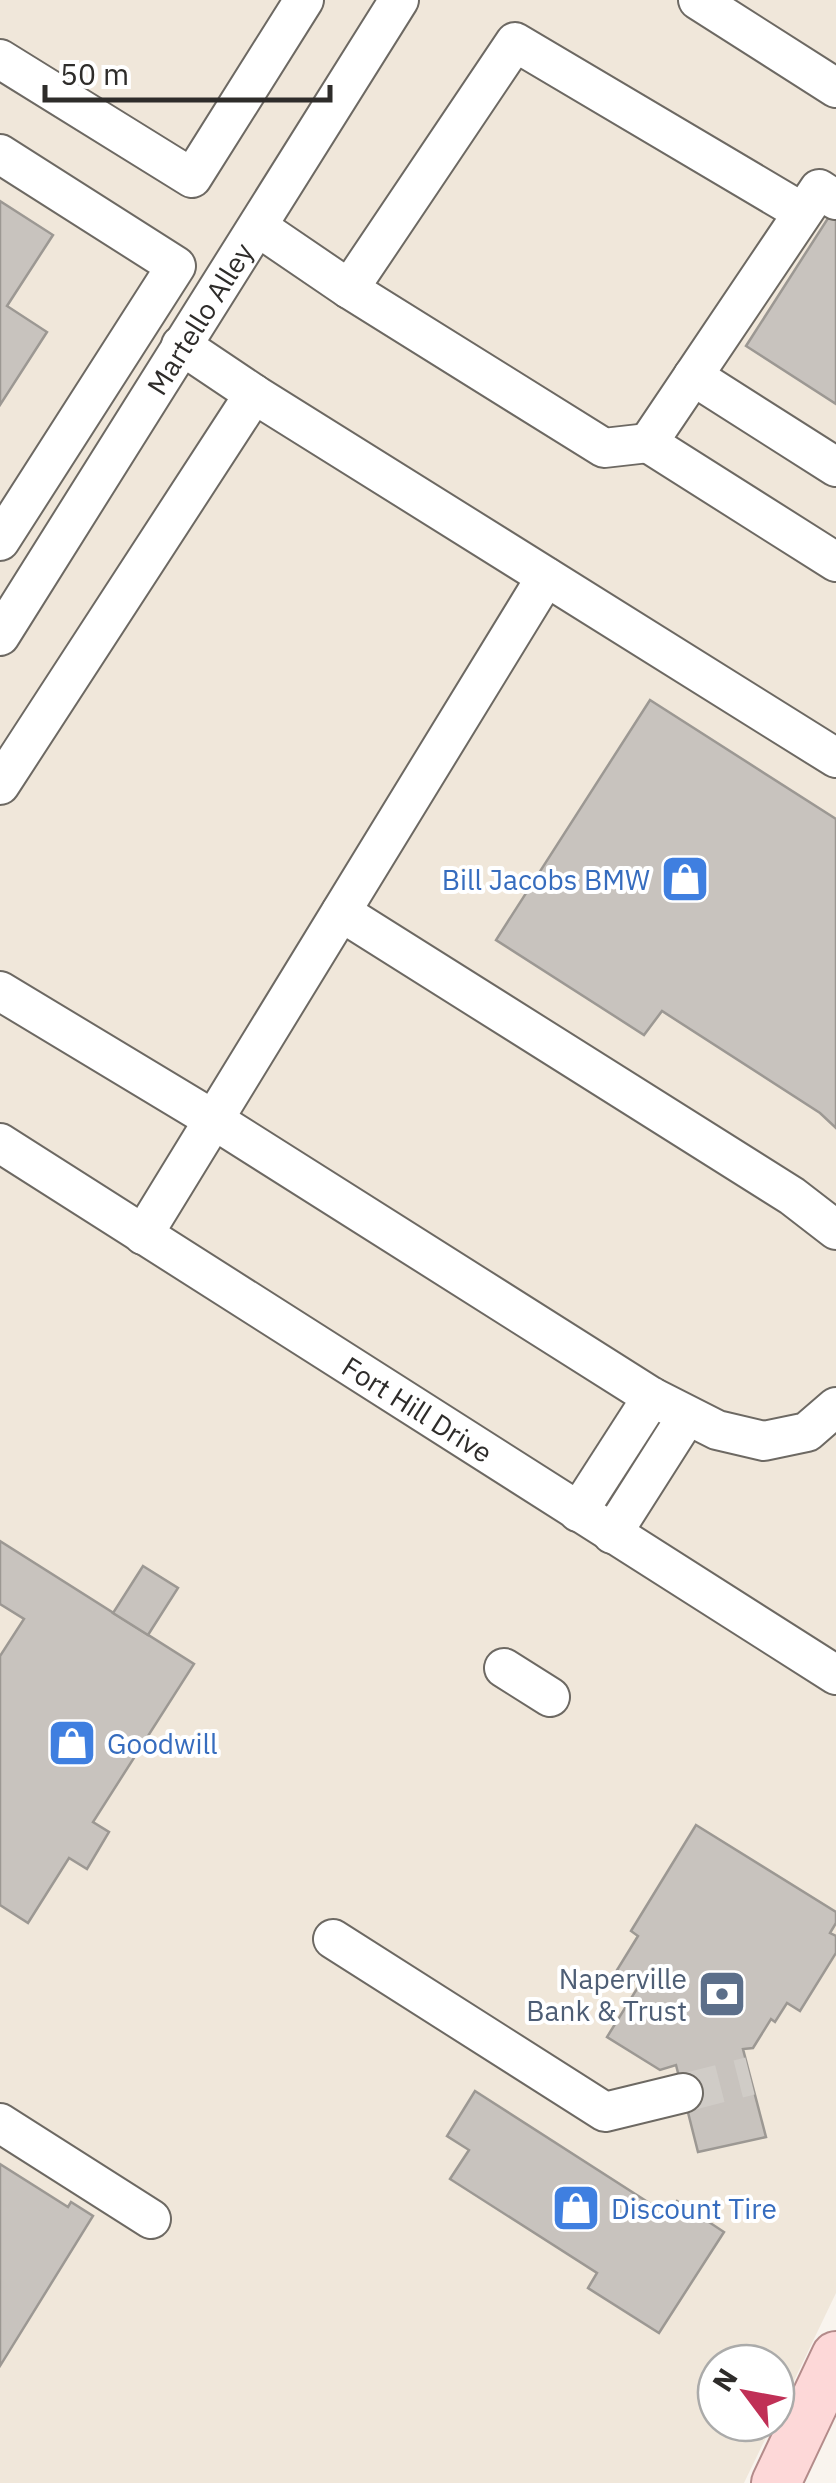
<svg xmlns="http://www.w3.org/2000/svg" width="836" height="2483" font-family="'IBM Plex Sans',sans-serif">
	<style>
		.built { fill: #f0e7da }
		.building { fill: #c8c3be; stroke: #9c9893; stroke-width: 2.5 }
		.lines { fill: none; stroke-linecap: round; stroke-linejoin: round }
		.minor-tunnel { stroke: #d0ccc7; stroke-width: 38; stroke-dasharray: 38 19; stroke-linecap: butt }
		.minor-casing { stroke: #6d6963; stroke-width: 42 }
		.major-casing { stroke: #b38b8a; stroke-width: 52 }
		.minor { stroke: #fff; stroke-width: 38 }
		.major { stroke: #fdd8d8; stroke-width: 48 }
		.labels { text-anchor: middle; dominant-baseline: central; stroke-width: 8; stroke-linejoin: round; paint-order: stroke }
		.street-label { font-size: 28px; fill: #2e2c2a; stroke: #fff }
		.shop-label { font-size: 28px; fill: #366cbe; stroke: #fff; text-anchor: start }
		.service-label { font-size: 28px; fill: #4e5e75; stroke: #fff; text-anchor: end }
	</style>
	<rect width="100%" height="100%" fill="#f9f4ee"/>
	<path class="built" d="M0 0H836V2293L776 2418V2363H716V2423H773L744 2483H0Z"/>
	<g class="building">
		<path d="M0 201 53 235 7 306 47 332 0 405Z"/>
		<path d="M832 212 836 215V404L746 346Z"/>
		<path d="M650 700 836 819V1128L820 1113 662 1011 644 1035 496 940Z"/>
		<path d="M0 1541 194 1664 93 1822 109 1832 87 1869 69 1858 28 1923 0 1905V1656L24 1619 0 1604Z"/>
		<path d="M143 1566 178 1588 148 1635 113 1613Z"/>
		<path d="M696 1825 836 1912V1923L830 1933 836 1936V1953L800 2011 787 2003 775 2022 771 2019 753 2048 743 2049 766 2137 698 2152 676 2065 660 2070 607 2037 640 1984 617 1970 638 1936 631 1931Z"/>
		<path d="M475 2091 668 2215 677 2201 724 2232 659 2333 588 2288 597 2273 450 2179 469 2150 447 2136Z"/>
		<path d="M0 2164 68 2207 71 2202 93 2216 0 2366Z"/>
	</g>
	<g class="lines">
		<path class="minor-tunnel" d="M683 2093 750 2076"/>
		<g class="minor-casing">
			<g id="minor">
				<path d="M698 0 836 88"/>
				<path d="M0 59 192 178 304 0"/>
				<path d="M0 154 176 266 0 541"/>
				<path d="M836 200 819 189 648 443 836 562"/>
				<path d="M258 227 349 289 604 448 648 443"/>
				<path d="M349 289 515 42 802 212"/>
				<path d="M181 345 254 394 836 758"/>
				<path d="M693 376 836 467"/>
				<path id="s1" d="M0 636 399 0"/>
				<path d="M0 785 254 394"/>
				<path d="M341 912 792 1196 836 1230"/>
				<path d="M0 991 214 1120 652 1397 717 1430 764 1441 807 1432 836 1407"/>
				<path id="s2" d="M0 1143 836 1675"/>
				<path d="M143 1235 546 577"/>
				<path d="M578 1512 652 1397"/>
				<path d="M612 1534 687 1416"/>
				<path d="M504 1668 550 1697"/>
				<path d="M333 1939 605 2112 683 2093"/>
				<path d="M0 2123 151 2219"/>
			</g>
		</g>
		<g class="major-casing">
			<path id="major" d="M776 2483 836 2356"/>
		</g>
		<use href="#minor" class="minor"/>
		<use href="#major" class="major"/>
	</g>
	<defs>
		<g id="shop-square" transform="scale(2.5)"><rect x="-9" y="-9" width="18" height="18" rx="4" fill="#3f7fe0" stroke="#fff"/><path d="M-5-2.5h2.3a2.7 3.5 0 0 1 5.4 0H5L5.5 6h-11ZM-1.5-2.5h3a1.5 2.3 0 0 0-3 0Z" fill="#fff"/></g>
		<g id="bank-square" transform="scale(2.5)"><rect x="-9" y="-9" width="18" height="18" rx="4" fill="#5c6f8a" stroke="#fff"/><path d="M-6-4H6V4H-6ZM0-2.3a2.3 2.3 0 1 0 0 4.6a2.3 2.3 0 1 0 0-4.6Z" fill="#fff"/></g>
	</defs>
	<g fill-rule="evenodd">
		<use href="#shop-square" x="685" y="879"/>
		<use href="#shop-square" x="72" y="1743"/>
		<use href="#bank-square" x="722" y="1994"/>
		<use href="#shop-square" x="576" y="2208"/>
	</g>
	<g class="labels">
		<g class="street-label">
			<text stroke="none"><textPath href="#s1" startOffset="375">Martello Alley</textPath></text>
			<text stroke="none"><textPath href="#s2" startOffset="495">Fort Hill Drive</textPath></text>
		</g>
		<g class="shop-label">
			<text x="650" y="879" text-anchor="end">Bill Jacobs BMW</text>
			<text x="107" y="1743">Goodwill</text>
			<text x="611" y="2208">Discount Tire</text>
		</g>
		<g class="service-label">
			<text x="687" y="1978">Naperville<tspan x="687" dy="32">Bank &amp; Trust</tspan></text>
		</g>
	</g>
	<g transform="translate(746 2393) rotate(302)"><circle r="48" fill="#ffffff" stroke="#ababaa" stroke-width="2.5"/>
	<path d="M0-8L18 38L0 25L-18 38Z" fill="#c03056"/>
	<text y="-15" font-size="28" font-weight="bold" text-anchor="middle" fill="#2e2c2a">N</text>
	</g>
	<path d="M45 85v15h285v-15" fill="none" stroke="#2e2c2a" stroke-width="5"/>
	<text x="60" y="85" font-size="30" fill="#2e2c2a" stroke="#ffffff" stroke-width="8" paint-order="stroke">50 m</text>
</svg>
